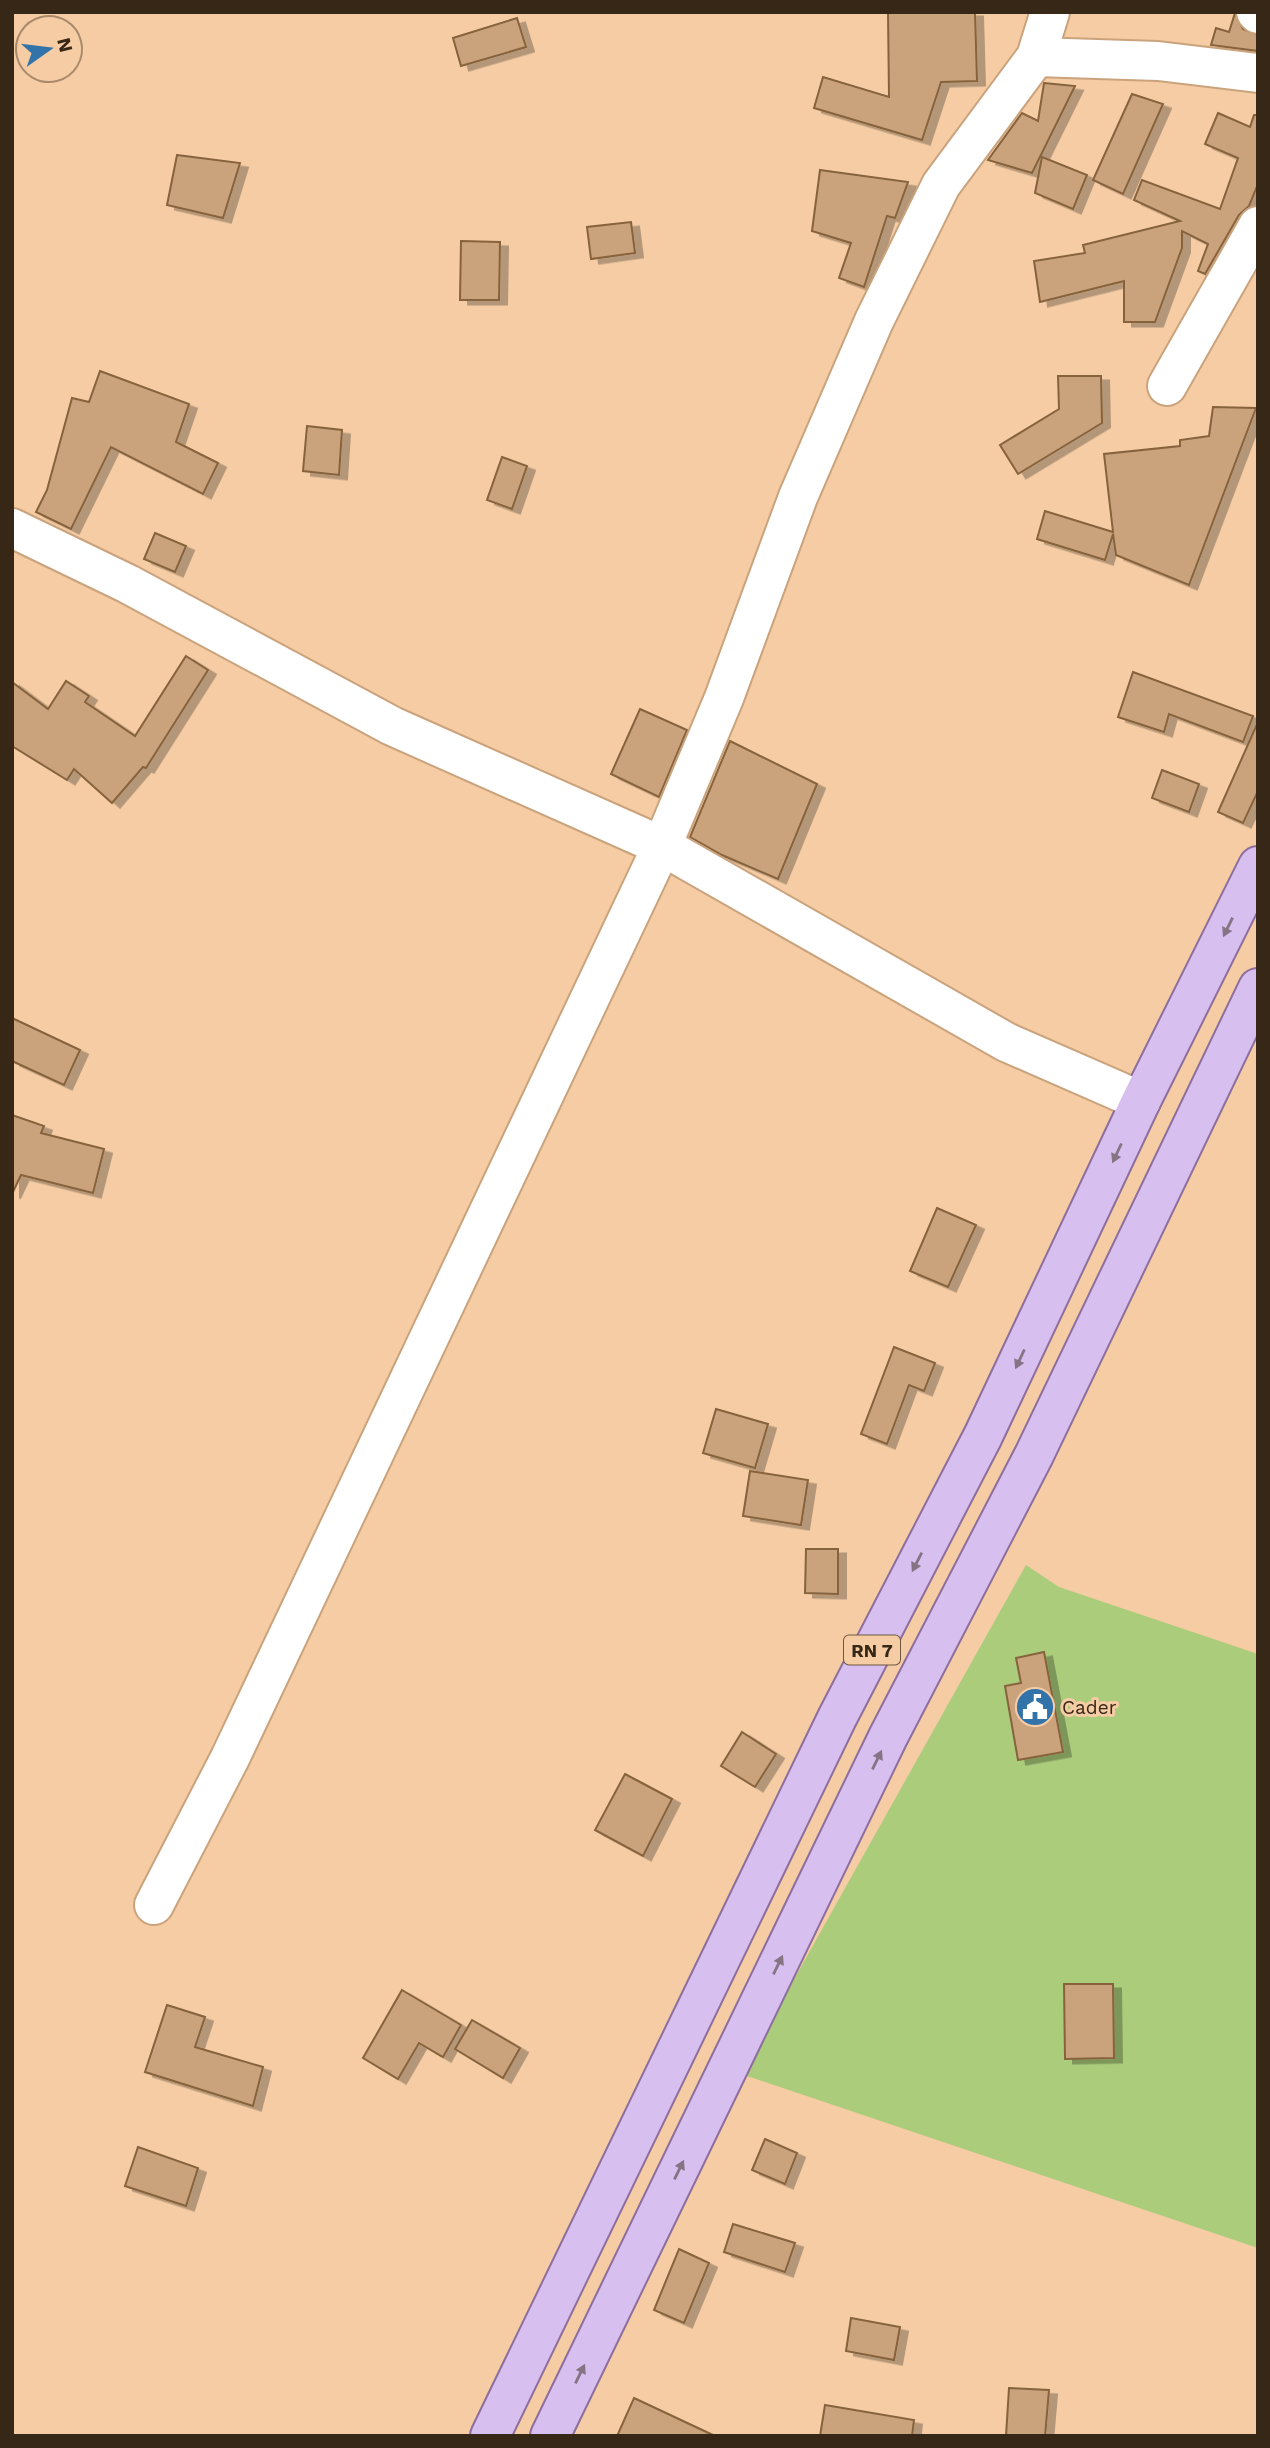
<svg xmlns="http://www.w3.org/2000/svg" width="1270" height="2448" font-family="'Work Sans',sans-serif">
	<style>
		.green { fill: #abcc7b }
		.building { fill: #caa37c; stroke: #86633d; stroke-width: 2; filter: url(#shadow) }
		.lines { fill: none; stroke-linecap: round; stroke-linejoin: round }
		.minor-casing { stroke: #caa37c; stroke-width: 42 }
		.major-casing { stroke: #8d6e9c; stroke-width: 42 }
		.minor { stroke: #fff; stroke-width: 38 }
		.major { stroke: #d7bfef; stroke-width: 38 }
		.oneway { fill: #867383 }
		.labels { text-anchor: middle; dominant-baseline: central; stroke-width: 6; stroke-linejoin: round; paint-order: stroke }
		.shield { fill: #f5cca4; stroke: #6f5841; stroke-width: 2 }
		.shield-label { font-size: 18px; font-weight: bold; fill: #362717 }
		.poi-label { font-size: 19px; fill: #362717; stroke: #f5cca4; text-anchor: start }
	</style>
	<defs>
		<filter id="shadow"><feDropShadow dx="8" dy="4.5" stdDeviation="0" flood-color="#0004"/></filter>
	</defs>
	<rect width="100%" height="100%" fill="#f5cca4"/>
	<path class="green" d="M1026 1565 1059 1587 1258 1654V2248L741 2074Z"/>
	<g class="building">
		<path d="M888 12H975L977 81 941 82 922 140 814 108 823 77 889 97Z"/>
		<path d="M1235 13 1243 29 1258 35V51L1211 45 1216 28 1229 32Z"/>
		<path d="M517 18 526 47 461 66 453 38Z"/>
		<path d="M1044 83 1075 86 1032 173 988 160 1022 113 1038 121Z"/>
		<path d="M1132 94 1163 104 1123 194 1093 180Z"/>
		<path d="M1218 113 1250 127 1254 115H1258V184L1249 206 1239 215 1205 274 1198 271 1208 244 1182 231V248L1155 322H1124V281L1040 302 1034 261 1085 253 1083 245 1180 221 1134 200 1142 180 1220 209 1238 158 1205 144Z"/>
		<path d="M177 155 240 163 223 218 167 205Z"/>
		<path d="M1042 157 1087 175 1073 209 1035 193Z"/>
		<path d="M820 170 908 182 895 218 887 216 864 287 839 278 851 243 812 231Z"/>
		<path d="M631 222 635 253 591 259 587 227Z"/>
		<path d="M461 241 500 242 499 300H460Z"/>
		<path d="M100 371 189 404 176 442 218 463 203 494 111 447 71 529 36 512 47 490 72 398 89 402Z"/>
		<path d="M1058 376H1101L1102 423 1018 474 1000 445 1059 409Z"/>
		<path d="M1213 407 1256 408 1189 585 1116 555 1113 534 1105 560 1037 539 1045 511 1113 532 1104 454 1180 446V440L1209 436Z"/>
		<path d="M307 426 342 430 339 475 303 471Z"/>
		<path d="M502 457 527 466 512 509 487 500Z"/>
		<path d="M155 533 186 546 175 572 144 559Z"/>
		<path d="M186 656 208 670 146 768 143 767 112 803 74 769 67 780 12 746V682L48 709 66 681 89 696 85 702 135 736Z"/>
		<path d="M1133 672 1253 716 1243 742 1169 714 1164 732 1118 717Z"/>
		<path d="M640 709 687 730 659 797 611 774Z"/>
		<path d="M1258 722V791L1243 823 1218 812Z"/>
		<path d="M730 741 817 784 778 879 722 855 690 837Z"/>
		<path d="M1162 770 1199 784 1189 812 1152 798Z"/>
		<path d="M12 1018 80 1050 64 1085 12 1061Z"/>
		<path d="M12 1115 44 1126 41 1133 104 1149 93 1193 21 1175 12 1194Z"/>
		<path d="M937 1208 976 1225 948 1287 910 1271Z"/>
		<path d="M894 1347 935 1363 924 1391 909 1385 887 1444 861 1434Z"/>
		<path d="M716 1409 768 1424 755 1468 703 1453Z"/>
		<path d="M750 1471 808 1480 801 1525 743 1516Z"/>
		<path d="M806 1549H838V1594L805 1593Z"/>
		<path d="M1044 1652 1063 1752 1018 1760 1005 1686 1021 1683 1016 1658Z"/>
		<path d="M742 1732 776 1754 755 1787 721 1766Z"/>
		<path d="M625 1774 672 1799 643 1856 595 1830Z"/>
		<path d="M1064 1984H1113L1114 2058 1065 2059Z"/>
		<path d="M402 1990 461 2025 443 2057 419 2043 398 2079 363 2058Z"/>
		<path d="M167 2005 205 2017 195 2047 263 2067 253 2106 145 2072Z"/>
		<path d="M472 2020 520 2048 503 2078 455 2049Z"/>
		<path d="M765 2139 797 2153 785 2184 752 2170Z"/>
		<path d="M138 2147 198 2168 186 2206 125 2186Z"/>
		<path d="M733 2224 795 2243 785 2272 724 2252Z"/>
		<path d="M679 2249 709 2263 684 2323 654 2310Z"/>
		<path d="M851 2318 900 2327 894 2360 846 2351Z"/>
		<path d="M1009 2388 1049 2390 1045 2436H1006Z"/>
		<path d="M634 2398 715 2436H617Z"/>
		<path d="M825 2405 914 2420 912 2436H820Z"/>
	</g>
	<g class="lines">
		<g class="minor-casing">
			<g id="minor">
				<path d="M1256 12 1258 14"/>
				<path d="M1036 57 1158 61 1258 73"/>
				<path d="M1167 386 1258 226"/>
				<path d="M12 528 128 584 392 726 662 846 1006 1042 1141 1101"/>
				<path d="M154 1905 230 1758 662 846 724 698 798 497 874 321 941 185 1036 57 1050 12"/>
			</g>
		</g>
		<g class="major-casing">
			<g id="major">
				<path d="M490 2436 837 1718 983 1436 1141 1101 1258 866"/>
				<path d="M550 2436 888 1737 1034 1455 1258 988"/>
			</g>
		</g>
		<use href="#minor" class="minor"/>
		<use href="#major" class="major"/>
	</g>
	<defs><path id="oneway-solid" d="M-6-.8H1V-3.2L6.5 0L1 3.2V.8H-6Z" transform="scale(1.75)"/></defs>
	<g class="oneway">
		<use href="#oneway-solid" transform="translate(1228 927) rotate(116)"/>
		<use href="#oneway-solid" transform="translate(1117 1153) rotate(115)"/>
		<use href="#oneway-solid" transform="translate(1020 1359) rotate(115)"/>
		<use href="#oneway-solid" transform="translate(917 1562) rotate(117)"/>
		<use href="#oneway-solid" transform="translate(877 1760) rotate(-64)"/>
		<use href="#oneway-solid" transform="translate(778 1965) rotate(-64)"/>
		<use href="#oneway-solid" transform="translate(679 2170) rotate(-64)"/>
		<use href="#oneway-solid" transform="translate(580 2374) rotate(-64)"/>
	</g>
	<defs>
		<g id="civic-disc" transform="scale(2.0125)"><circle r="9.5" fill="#3273a9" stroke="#f5cca4"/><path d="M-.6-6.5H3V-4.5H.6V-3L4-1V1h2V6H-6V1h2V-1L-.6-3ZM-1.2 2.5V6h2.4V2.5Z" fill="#fff"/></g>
	</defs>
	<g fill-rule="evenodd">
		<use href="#civic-disc" x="1035" y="1707"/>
	</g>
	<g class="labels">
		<rect class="shield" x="844" y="1635.5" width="56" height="29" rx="5"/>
		<g class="shield-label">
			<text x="872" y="1650">RN 7</text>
		</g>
		<g class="poi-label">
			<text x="1062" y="1707">Cader</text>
		</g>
	</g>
	<rect width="1270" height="2448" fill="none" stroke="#362717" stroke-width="28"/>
	<g transform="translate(49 49) rotate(76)"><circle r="33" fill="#f5cca4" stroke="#a98a6c" stroke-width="2"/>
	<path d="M0-5L12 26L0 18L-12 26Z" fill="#3273a9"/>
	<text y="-10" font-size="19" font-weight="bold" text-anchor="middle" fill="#362717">N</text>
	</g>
</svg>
